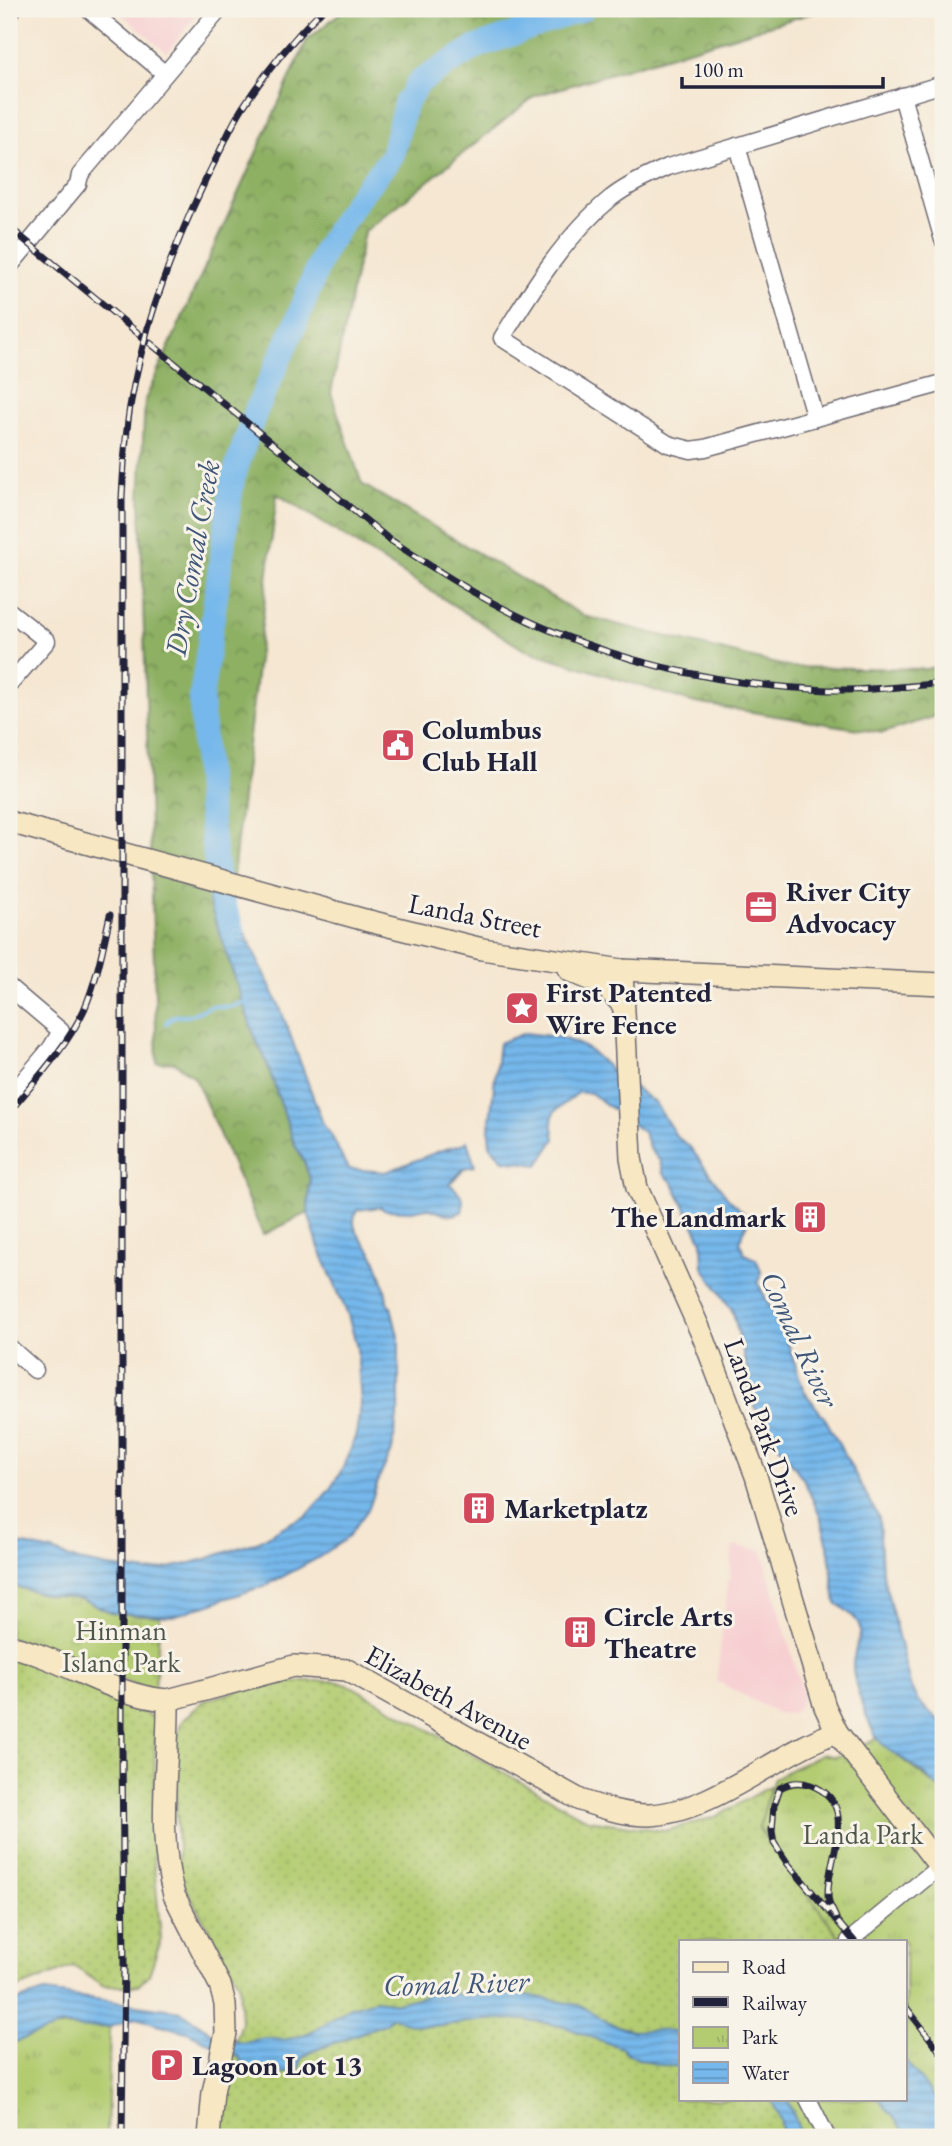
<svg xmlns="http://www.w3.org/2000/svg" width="952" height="2146" font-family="'EB Garamond',serif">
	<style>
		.built { fill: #f7cfd2 }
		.grass { fill: url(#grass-dots); stroke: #6a7756; stroke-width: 2 }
		.forest { fill: url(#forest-crowns); stroke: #58694f; stroke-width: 2 }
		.park { fill: url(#park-tufts); stroke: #6a7756; stroke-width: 2 }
		.water { fill: url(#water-rules); stroke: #4c6d93; stroke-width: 2 }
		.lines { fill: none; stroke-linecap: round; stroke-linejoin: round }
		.stream { stroke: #76b8eb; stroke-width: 4.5 }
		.river { stroke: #76b8eb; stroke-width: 24 }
		.street-casing { stroke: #6c6770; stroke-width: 19 }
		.secondary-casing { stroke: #6c6770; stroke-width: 24 }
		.street { stroke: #fff; stroke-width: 16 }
		.secondary { stroke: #f7e8c3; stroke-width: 21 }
		.rail-casing { stroke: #22223b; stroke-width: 7 }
		.rail { stroke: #f7f3e8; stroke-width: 4.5; stroke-dasharray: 13; stroke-linecap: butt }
		.labels { text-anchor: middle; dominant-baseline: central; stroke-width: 6; stroke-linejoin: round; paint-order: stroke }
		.poi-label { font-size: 28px; font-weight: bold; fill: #22223b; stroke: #f7f3e8; text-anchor: start }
		.street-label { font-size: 28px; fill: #22223b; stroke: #f7f3e8 }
		.park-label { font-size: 28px; fill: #4e554b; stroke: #f7f3e8 }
		.water-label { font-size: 30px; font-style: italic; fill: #3f5679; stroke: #f7f3e8 }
	</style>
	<defs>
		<pattern id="grass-dots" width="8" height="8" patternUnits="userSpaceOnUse" patternTransform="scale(1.75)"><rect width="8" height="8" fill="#b3cc71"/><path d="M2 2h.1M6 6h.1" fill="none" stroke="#9aaf63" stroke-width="1.8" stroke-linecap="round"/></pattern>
		<pattern id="forest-crowns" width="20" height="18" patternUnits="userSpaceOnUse" patternTransform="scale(1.75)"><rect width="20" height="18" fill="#8eb063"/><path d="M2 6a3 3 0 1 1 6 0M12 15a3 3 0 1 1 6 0" fill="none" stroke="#748f53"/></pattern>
		<pattern id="park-tufts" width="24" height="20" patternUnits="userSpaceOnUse" patternTransform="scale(1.75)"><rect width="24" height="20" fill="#b3cc71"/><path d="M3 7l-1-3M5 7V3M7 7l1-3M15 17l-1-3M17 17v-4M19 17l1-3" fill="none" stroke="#9aaf63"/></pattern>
		<pattern id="water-rules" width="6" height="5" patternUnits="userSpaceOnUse" patternTransform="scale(1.75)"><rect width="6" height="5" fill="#76b8eb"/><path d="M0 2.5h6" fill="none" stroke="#6095c0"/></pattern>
	</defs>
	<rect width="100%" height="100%" fill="#f7f3e8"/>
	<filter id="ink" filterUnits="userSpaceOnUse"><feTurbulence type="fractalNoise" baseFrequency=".0143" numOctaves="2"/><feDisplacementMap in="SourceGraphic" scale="14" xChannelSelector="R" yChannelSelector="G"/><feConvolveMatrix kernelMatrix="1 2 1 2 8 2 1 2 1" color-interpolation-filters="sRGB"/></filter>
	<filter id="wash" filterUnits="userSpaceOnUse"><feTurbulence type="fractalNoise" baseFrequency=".00686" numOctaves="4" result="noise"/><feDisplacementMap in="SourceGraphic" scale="28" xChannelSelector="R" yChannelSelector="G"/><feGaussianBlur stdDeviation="1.57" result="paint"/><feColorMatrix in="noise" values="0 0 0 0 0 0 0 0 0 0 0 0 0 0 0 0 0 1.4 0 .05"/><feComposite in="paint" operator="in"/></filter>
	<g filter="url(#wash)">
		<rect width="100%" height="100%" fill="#f5e7d2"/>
		<g class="built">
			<path d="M116 9H201L167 53Z"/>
			<path d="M733 1546 762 1550 802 1690V1703L792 1714 777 1713 716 1681Z"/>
		</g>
		<g class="grass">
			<path d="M9 1653 51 1668 155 1718 154 1865 161 1939 149 1975 138 1986H104L73 1966 9 1992Z"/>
			<path d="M302 1681H336L353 1687 588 1820 665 1831 715 1817 771 1786 759 1829 839 1936 835 1941H681V2099H801L818 2137H221V2107L228 2066 241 2022 239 1983 179 1876 174 1747 182 1721 204 1701 244 1689Z"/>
		</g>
		<path class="forest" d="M345 9H825L535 96 364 232 331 393 362 484 584 616 789 667 926 669 943 665V714L883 733 695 703 523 649 277 494 230 902H209L255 1038 265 1058 295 1145 304 1161 310 1179 308 1213 263 1235 195 1078 174 1062 157 1063 140 500 145 400 307 40Z"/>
		<g class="park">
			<path d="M9 1585 48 1595 82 1599 113 1613 160 1616 155 1689 149 1690 9 1637Z"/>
			<path d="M877 1738C898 1758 922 1773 943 1792V2137H818L801 2099H905V1941H835L839 1936 759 1828 774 1778 821 1754 836 1757Z"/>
			<path d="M84 2026 110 2027 107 2137H9V2042L58 2027Z"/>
		</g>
		<g class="water">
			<path d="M209 901 230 902 279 1005 324 1126C337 1138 338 1156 349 1169L386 1172 442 1150 461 1145 467 1141 475 1166 464 1168 450 1184C460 1193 466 1198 462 1212L453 1215 444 1214 427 1208 412 1211 384 1210 381 1207 357 1210C346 1231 368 1242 375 1259 380 1272 386 1287 387 1301L391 1307 399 1340V1404L392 1451 380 1476 369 1508 347 1538 318 1558 267 1585 173 1616 113 1613 82 1599 48 1595 9 1585V1542L52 1551 78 1561 108 1567 148 1572 183 1565 206 1559 259 1541 290 1523 307 1516 330 1489 345 1465 356 1434 361 1404 357 1348 348 1315 319 1248 308 1213 310 1179 304 1161 295 1145 265 1058 255 1038Z"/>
			<path d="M525 1033 558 1037 576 1043 591 1051 610 1069 655 1103 677 1137 689 1146 729 1199 744 1213 748 1221 740 1242 745 1254 756 1259C760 1268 764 1275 758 1283L787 1340 804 1391 826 1420 879 1518 882 1570 910 1685 917 1700 943 1725V1792C934 1784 925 1774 915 1767 902 1758 887 1751 877 1738 868 1725 853 1682 853 1667 854 1632 877 1631 836 1603L828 1545 820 1516 804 1480 762 1422 750 1397 747 1369 733 1312 703 1267 702 1241 673 1183 663 1173 660 1161 649 1148 644 1133 591 1093H578L554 1112 552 1121 555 1139 538 1165 503 1160 490 1145 489 1129 499 1043Z"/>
			<path d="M45 1992 180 2011 216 2035 241 2043 265 2038 283 2040 298 2037 315 2030 351 2007 376 2000 398 2003 427 1995 452 1994 527 1995 582 2006 609 2023 632 2031 663 2030 681 2032V2066C666 2067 630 2061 623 2048 603 2043 586 2034 567 2028 541 2020 513 2018 487 2020 455 2022 421 2034 393 2017L384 2024 313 2051 302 2058 298 2071 255 2077 244 2069 239 2057 187 2032 136 2018 110 2027 80 2028 63 2025 9 2044V2003Z"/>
			<path d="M907 2062 943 2108V2137H909L879 2099H905V2064Z"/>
			<path d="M771 2099H787L797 2123 800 2137H783L781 2122Z"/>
		</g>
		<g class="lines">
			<path class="stream" d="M166 1023 174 1016H188L212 1006 228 1007 248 1002"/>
			<path class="river" d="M233 930 220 896 207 792 201 699 233 478 255 413 296 323 324 251 357 199 392 156 405 104 419 82 474 48 583 9"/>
		</g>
	</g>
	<g filter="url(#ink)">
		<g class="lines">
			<g class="street-casing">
				<g id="street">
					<path d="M88 9 164 73"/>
					<path d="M9 13 13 9"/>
					<path d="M943 84 668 167C648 176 628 185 611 198 566 235 532 289 502 338L668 444 691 450 705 448 943 383"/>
					<path d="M902 96 943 240"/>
					<path d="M737 146 815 418"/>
					<path d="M9 267 78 184 80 175 220 9"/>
					<path d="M9 611 47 641 9 685"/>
					<path d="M9 987 61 1031 51 1048 9 1098"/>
					<path d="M9 1347 35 1370"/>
					<path d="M849 1941 939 1867"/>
					<path d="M808 2099 827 2137"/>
				</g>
			</g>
			<g class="secondary-casing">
				<g id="secondary">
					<path d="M9 822 365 920 482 949 622 970 943 984"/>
					<path d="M568 968 570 971 604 985 623 1005"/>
					<path d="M622 970 631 1158 637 1188 704 1339 756 1476 825 1707 837 1732 943 1871"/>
					<path d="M9 1646C64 1658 111 1696 168 1700"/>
					<path d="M209 2137 213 2092 226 2033 225 2004 220 1985 174 1895C156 1833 169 1764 168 1700L294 1666 347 1670 580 1800C603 1808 625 1815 649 1815 712 1813 778 1752 837 1732"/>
				</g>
			</g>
			<use href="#street" class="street"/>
			<use href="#secondary" class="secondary"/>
			<g class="rail-casing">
				<g id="rail">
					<path d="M9 227 386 537C440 573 496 609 557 633 642 668 735 686 827 690 865 691 905 687 943 683"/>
					<path d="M9 1112C36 1080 66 1048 84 1010 97 980 103 947 110 915"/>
					<path d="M836 1918C834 1913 831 1908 829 1903 821 1867 865 1805 811 1785 799 1781 790 1782 780 1788L774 1805 772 1831 774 1843 788 1864 854 1941"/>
					<path d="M905 2006 943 2055"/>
					<path d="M122 2137 124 1961 122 1752V497C124 465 125 433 131 401 146 314 180 229 220 151 228 135 235 118 245 104 267 70 294 38 323 9"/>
				</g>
			</g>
			<use href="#rail" class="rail"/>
		</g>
	</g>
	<defs>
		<g id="civic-square" transform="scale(1.75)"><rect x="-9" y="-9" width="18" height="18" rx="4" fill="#d1495b" stroke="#f7f3e8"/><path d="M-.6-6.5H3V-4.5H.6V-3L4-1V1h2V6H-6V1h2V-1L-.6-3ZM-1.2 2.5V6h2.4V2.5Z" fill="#fff"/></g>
		<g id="office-square" transform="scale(1.75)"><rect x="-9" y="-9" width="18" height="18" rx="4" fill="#d1495b" stroke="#f7f3e8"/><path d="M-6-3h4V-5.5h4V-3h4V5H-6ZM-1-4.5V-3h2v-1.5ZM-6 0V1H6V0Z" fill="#fff"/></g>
		<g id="sight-square" transform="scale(1.75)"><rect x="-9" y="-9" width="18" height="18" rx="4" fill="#d1495b" stroke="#f7f3e8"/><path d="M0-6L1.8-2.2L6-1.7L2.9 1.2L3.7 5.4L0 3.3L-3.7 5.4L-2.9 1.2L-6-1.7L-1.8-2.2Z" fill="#fff"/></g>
		<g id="building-square" transform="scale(1.75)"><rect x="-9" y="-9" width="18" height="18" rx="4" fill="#d1495b" stroke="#f7f3e8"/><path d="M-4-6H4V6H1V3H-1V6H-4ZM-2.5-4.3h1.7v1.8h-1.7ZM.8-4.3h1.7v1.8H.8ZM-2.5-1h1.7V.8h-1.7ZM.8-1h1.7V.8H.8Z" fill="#fff"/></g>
		<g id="parking-square" transform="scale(1.75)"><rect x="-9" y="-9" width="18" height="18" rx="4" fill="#d1495b" stroke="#f7f3e8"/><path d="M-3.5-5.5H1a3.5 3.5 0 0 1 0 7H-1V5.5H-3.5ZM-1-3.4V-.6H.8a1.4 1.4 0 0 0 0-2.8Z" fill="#fff"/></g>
	</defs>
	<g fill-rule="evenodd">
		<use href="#civic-square" x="398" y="745"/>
		<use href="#office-square" x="761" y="907"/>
		<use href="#sight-square" x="522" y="1008"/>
		<use href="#building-square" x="810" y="1217"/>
		<use href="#building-square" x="479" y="1508"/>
		<use href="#building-square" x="580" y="1632"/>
		<use href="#parking-square" x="167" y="2065"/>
	</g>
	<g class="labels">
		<g class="poi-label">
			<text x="422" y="729">Columbus<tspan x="422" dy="32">Club Hall</tspan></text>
			<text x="786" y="891">River City<tspan x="786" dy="32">Advocacy</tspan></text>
			<text x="546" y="992">First Patented<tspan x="546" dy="32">Wire Fence</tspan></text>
			<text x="786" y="1217" text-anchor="end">The Landmark</text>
			<text x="504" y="1508">Marketplatz</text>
			<text x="604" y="1616">Circle Arts<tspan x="604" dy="32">Theatre</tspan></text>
			<text x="192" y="2065">Lagoon Lot 13</text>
		</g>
		<g class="street-label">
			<text transform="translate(475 915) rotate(11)">Landa Street</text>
			<text transform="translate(765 1427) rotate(70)">Landa Park Drive</text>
			<text transform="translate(449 1697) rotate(29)">Elizabeth Avenue</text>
		</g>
		<g class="park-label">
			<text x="121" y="1630">Hinman<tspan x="121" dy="32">Island Park</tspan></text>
			<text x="863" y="1834">Landa Park</text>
		</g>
		<g class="water-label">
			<text transform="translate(192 558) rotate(-80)">Dry Comal Creek</text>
			<text transform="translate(800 1339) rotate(65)">Comal River</text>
			<text transform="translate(456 1983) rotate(-2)">Comal River</text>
		</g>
	</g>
	<rect width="952" height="2146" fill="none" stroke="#f7f3e8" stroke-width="35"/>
	<rect x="679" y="1940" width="228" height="161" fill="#f7f3e8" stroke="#a29fa3" stroke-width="2"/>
	<rect x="693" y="1962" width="35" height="10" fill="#f7e8c3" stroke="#a29fa3" stroke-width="2"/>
	<text x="742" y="1974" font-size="21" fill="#22223b">Road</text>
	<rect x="693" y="1997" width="35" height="10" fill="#22223b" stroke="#a29fa3" stroke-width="2"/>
	<text x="742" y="2010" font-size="21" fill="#22223b">Railway</text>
	<rect x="693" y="2027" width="35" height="21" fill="url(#park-tufts)" stroke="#a29fa3" stroke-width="2"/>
	<text x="742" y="2044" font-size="21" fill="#22223b">Park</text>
	<rect x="693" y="2062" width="35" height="21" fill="url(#water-rules)" stroke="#a29fa3" stroke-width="2"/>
	<text x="742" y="2080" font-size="21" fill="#22223b">Water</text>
	<path d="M682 77v10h201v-10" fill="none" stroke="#22223b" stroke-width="3.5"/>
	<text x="693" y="77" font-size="21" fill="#22223b" stroke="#f7f3e8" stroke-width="5" paint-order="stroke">100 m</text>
</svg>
